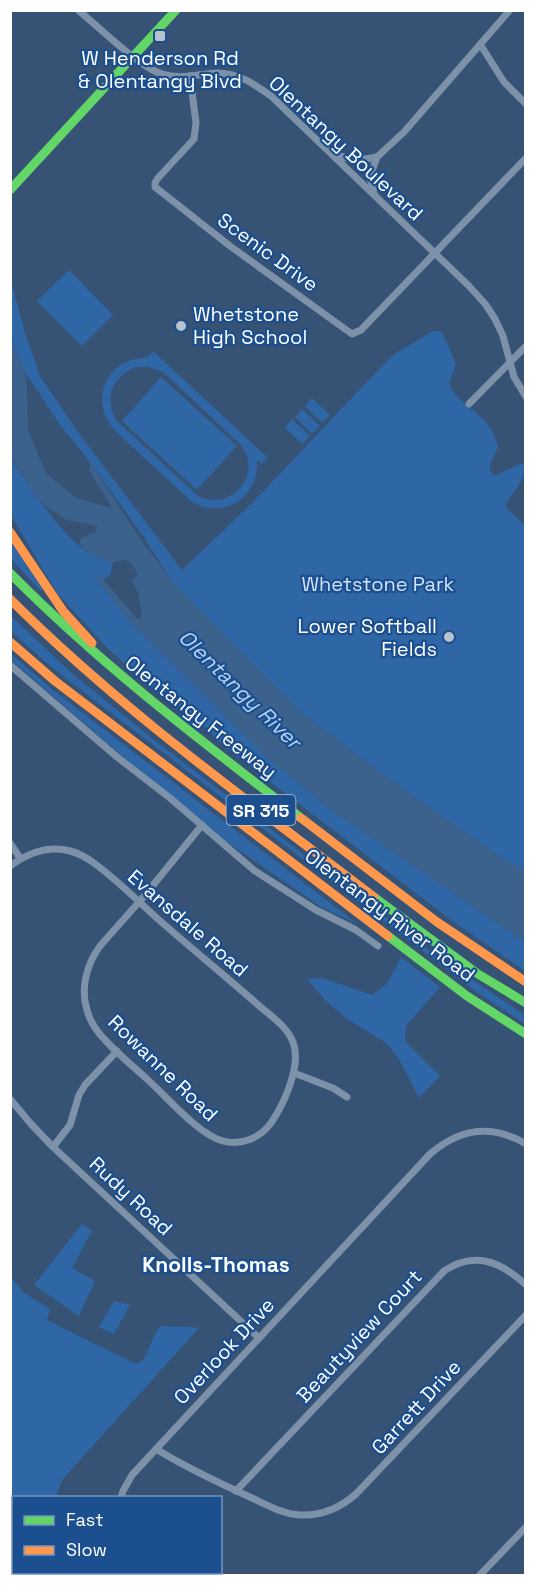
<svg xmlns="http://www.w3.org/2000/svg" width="536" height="1586" font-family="'Space Grotesk',sans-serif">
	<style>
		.green { fill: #2f66a5; fill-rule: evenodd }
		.water { fill: #3b618d }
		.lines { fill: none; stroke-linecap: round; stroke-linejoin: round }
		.street { stroke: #7d92a8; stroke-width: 7 }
		.fast { stroke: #63d668; stroke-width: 9 }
		.slow { stroke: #ff974d; stroke-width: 9 }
		.rail { stroke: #7e92a7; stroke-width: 2; stroke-dasharray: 10 4.5; stroke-linecap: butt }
		.poi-dot { fill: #b9c2ce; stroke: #1b4f8f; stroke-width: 2 }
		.labels { text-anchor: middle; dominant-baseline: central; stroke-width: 4.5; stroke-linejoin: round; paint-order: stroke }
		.shield { fill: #1b4f8f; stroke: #bbcadd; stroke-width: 1.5 }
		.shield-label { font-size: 18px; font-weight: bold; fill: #fff }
		.poi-label { font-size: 20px; fill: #fff; stroke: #1b4f8f }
		.street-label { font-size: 20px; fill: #fff; stroke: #1b4f8f }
		.park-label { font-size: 20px; fill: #cfe3fa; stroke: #1b4f8f }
		.water-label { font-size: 21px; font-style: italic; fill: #b5d3f5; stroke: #1b4f8f }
		.neighbourhood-label { font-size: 21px; font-weight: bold; fill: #fff; stroke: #1b4f8f }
	</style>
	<rect width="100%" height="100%" fill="#365274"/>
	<g class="green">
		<path d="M69 270 113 315 82 346 37 301Z"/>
		<path d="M10 278 26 336 40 376 75 428 182 570 253 502 381 367 393 355 433 331H439L443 334 456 364 449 384C457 402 472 407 485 421 493 429 495 438 498 447 495 457 484 468 494 476L522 463 525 465C525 481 513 492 505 506L525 526V870L505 860 397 785 300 712 171 580 145 539 90 462 60 425 25 372 11 341Z"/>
		<path d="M153 351 268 458 262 464 257 460C260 497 224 520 192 502L115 431C88 401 106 357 147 358ZM137 367H148L163 372 242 446C263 477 229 513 197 495L117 421C103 399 113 374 137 367Z"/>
		<path d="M161 377 237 446 197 490 122 421Z"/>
		<path d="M312 398 330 415 322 423 305 406Z"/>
		<path d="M302 409 320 426 312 434 295 417Z"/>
		<path d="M292 419 310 436 302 444 285 428Z"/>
		<path d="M10 457C30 487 55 527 83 549 92 556 103 559 113 562L110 576 103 579 97 575V580L134 626 326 806 525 942V971L451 920 226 748 207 729 141 678 108 649 57 593 11 515Z"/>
		<path d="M10 539 43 589 41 591 11 559Z"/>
		<path d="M10 615 74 675 153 739 435 955 525 1015V1024L475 991 51 667 11 631Z"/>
		<path d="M10 653 53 690 359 925 321 907 202 825 11 660Z"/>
		<path d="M401 957 440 987 406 1026 405 1041 440 1076 419 1098 399 1059 386 1043 346 1018 326 1001 307 979 322 978 372 995 387 984Z"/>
		<path d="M82 1224 92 1231 72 1268 95 1281 79 1316 34 1285Z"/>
		<path d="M11 1277 24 1293 50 1309 47 1320 136 1364 144 1359 157 1330 161 1326 194 1327 198 1329 62 1480 56 1497 14 1498 13 1564 10 1562Z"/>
		<path d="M114 1301 130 1305 114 1334 99 1327Z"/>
	</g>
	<path class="water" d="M11 341 25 372 27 389 28 430 46 473 76 498 112 508 90 472V462L143 543 171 580 300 712 397 785 505 860 525 870V942L326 806 266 757 134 626 97 580V575L103 579 138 620 142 617 138 592 131 580 138 575C135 570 131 561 126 560 121 560 116 563 112 562 100 560 86 553 79 543L81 538 95 532 97 527 93 525 67 520 45 506 36 497 11 457Z"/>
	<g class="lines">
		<g class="street">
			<path d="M78 10C99 27 139 67 162 74 181 80 198 74 217 73 239 73 254 84 271 96L469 286 486 305 495 319 503 336 514 377 526 397"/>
			<path d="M480 44 504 82 526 104"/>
			<path d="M190 76 196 123 194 139 158 178 155 183V187L230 246 352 334 361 330 526 158"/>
			<path d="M336 154C350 161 362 160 377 157"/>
			<path d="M374 194 370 177 377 157 404 132 510 10"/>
			<path d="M469 404 526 346"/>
			<path d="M10 665 117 757 170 798 255 871 316 910 356 930 378 946"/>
			<path d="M10 843 20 858"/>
			<path d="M10 866C28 853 48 845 70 851 78 853 87 858 94 863 117 880 138 901 159 920 191 948 224 975 256 1003 268 1014 287 1026 293 1042 302 1065 284 1104 271 1123 260 1138 241 1146 223 1141 199 1135 168 1098 149 1081 135 1068 119 1055 106 1041 98 1033 90 1021 87 1010 80 988 87 964 100 946L139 902 145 895 202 825"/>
			<path d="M294 1073 333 1088 347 1097"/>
			<path d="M10 1099 31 1124 53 1147 259 1338"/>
			<path d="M53 1147 70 1125 79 1095 85 1085 117 1051"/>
			<path d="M156 1449C187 1468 219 1483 252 1498 267 1505 283 1514 300 1515 321 1516 340 1508 356 1494L526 1315"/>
			<path d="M236 1491 444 1271C475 1250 501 1262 526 1285"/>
			<path d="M121 1498 123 1491 132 1475 430 1154C459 1129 491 1123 526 1144"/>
			<path d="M179 1572 185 1576"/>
			<path d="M479 1576 526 1527"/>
		</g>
		<g class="fast">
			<path d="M10 190 176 10"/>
			<path d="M10 573C100 664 200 740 301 818"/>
			<path d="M374 897 478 974 526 1003"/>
			<path d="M388 936 467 996 526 1034"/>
		</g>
		<g class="slow">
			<path d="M10 532 63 611 92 643"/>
			<path d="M10 599C121 710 250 802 374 897"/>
			<path d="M10 642 55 681 388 936"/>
			<path d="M301 818 437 922 526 982"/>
		</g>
		<path class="rail" d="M10 1571 19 1576"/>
	</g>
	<g class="poi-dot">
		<rect x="154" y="30" width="12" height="12" rx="3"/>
		<circle cx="181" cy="326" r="6"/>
		<circle cx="449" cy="637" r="6"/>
	</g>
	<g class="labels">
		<rect class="shield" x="226.5" y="795" width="69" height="30" rx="4.5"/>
		<g class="shield-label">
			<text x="261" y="810">SR 315</text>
		</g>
		<g class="poi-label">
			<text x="160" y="58">W Henderson Rd<tspan x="160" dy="23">&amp; Olentangy Blvd</tspan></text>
			<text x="193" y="314" text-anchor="start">Whetstone<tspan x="193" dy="23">High School</tspan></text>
			<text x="437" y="626" text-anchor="end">Lower Softball<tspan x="437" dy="23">Fields</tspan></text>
		</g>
		<g class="street-label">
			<text transform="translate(346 148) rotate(43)">Olentangy Boulevard</text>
			<text transform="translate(268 252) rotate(36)">Scenic Drive</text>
			<text transform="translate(201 717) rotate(38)">Olentangy Freeway</text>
			<text transform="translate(390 915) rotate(37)">Olentangy River Road</text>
			<text transform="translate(188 923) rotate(41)">Evansdale Road</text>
			<text transform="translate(163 1068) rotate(44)">Rowanne Road</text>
			<text transform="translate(131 1196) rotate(43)">Rudy Road</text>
			<text transform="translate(359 1336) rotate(-47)">Beautyview Court</text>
			<text transform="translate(224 1351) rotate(-47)">Overlook Drive</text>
			<text transform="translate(416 1407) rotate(-47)">Garrett Drive</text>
		</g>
		<g class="park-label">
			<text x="378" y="584">Whetstone Park</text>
		</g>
		<g class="water-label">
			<text transform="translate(240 689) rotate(44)">Olentangy River</text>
		</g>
		<g class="neighbourhood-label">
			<text x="216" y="1264">Knolls-Thomas</text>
		</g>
	</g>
	<rect width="536" height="1586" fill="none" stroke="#ffffff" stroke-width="24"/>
	<rect x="12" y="1496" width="210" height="78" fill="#1b4f8f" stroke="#7695bc" stroke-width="1.5"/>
	<rect x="24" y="1516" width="30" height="9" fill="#63d668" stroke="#7695bc" stroke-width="1.5"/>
	<text x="66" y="1526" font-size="18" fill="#ffffff">Fast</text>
	<rect x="24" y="1546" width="30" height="9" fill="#ff974d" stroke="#7695bc" stroke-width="1.5"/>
	<text x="66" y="1556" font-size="18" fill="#ffffff">Slow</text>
</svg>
